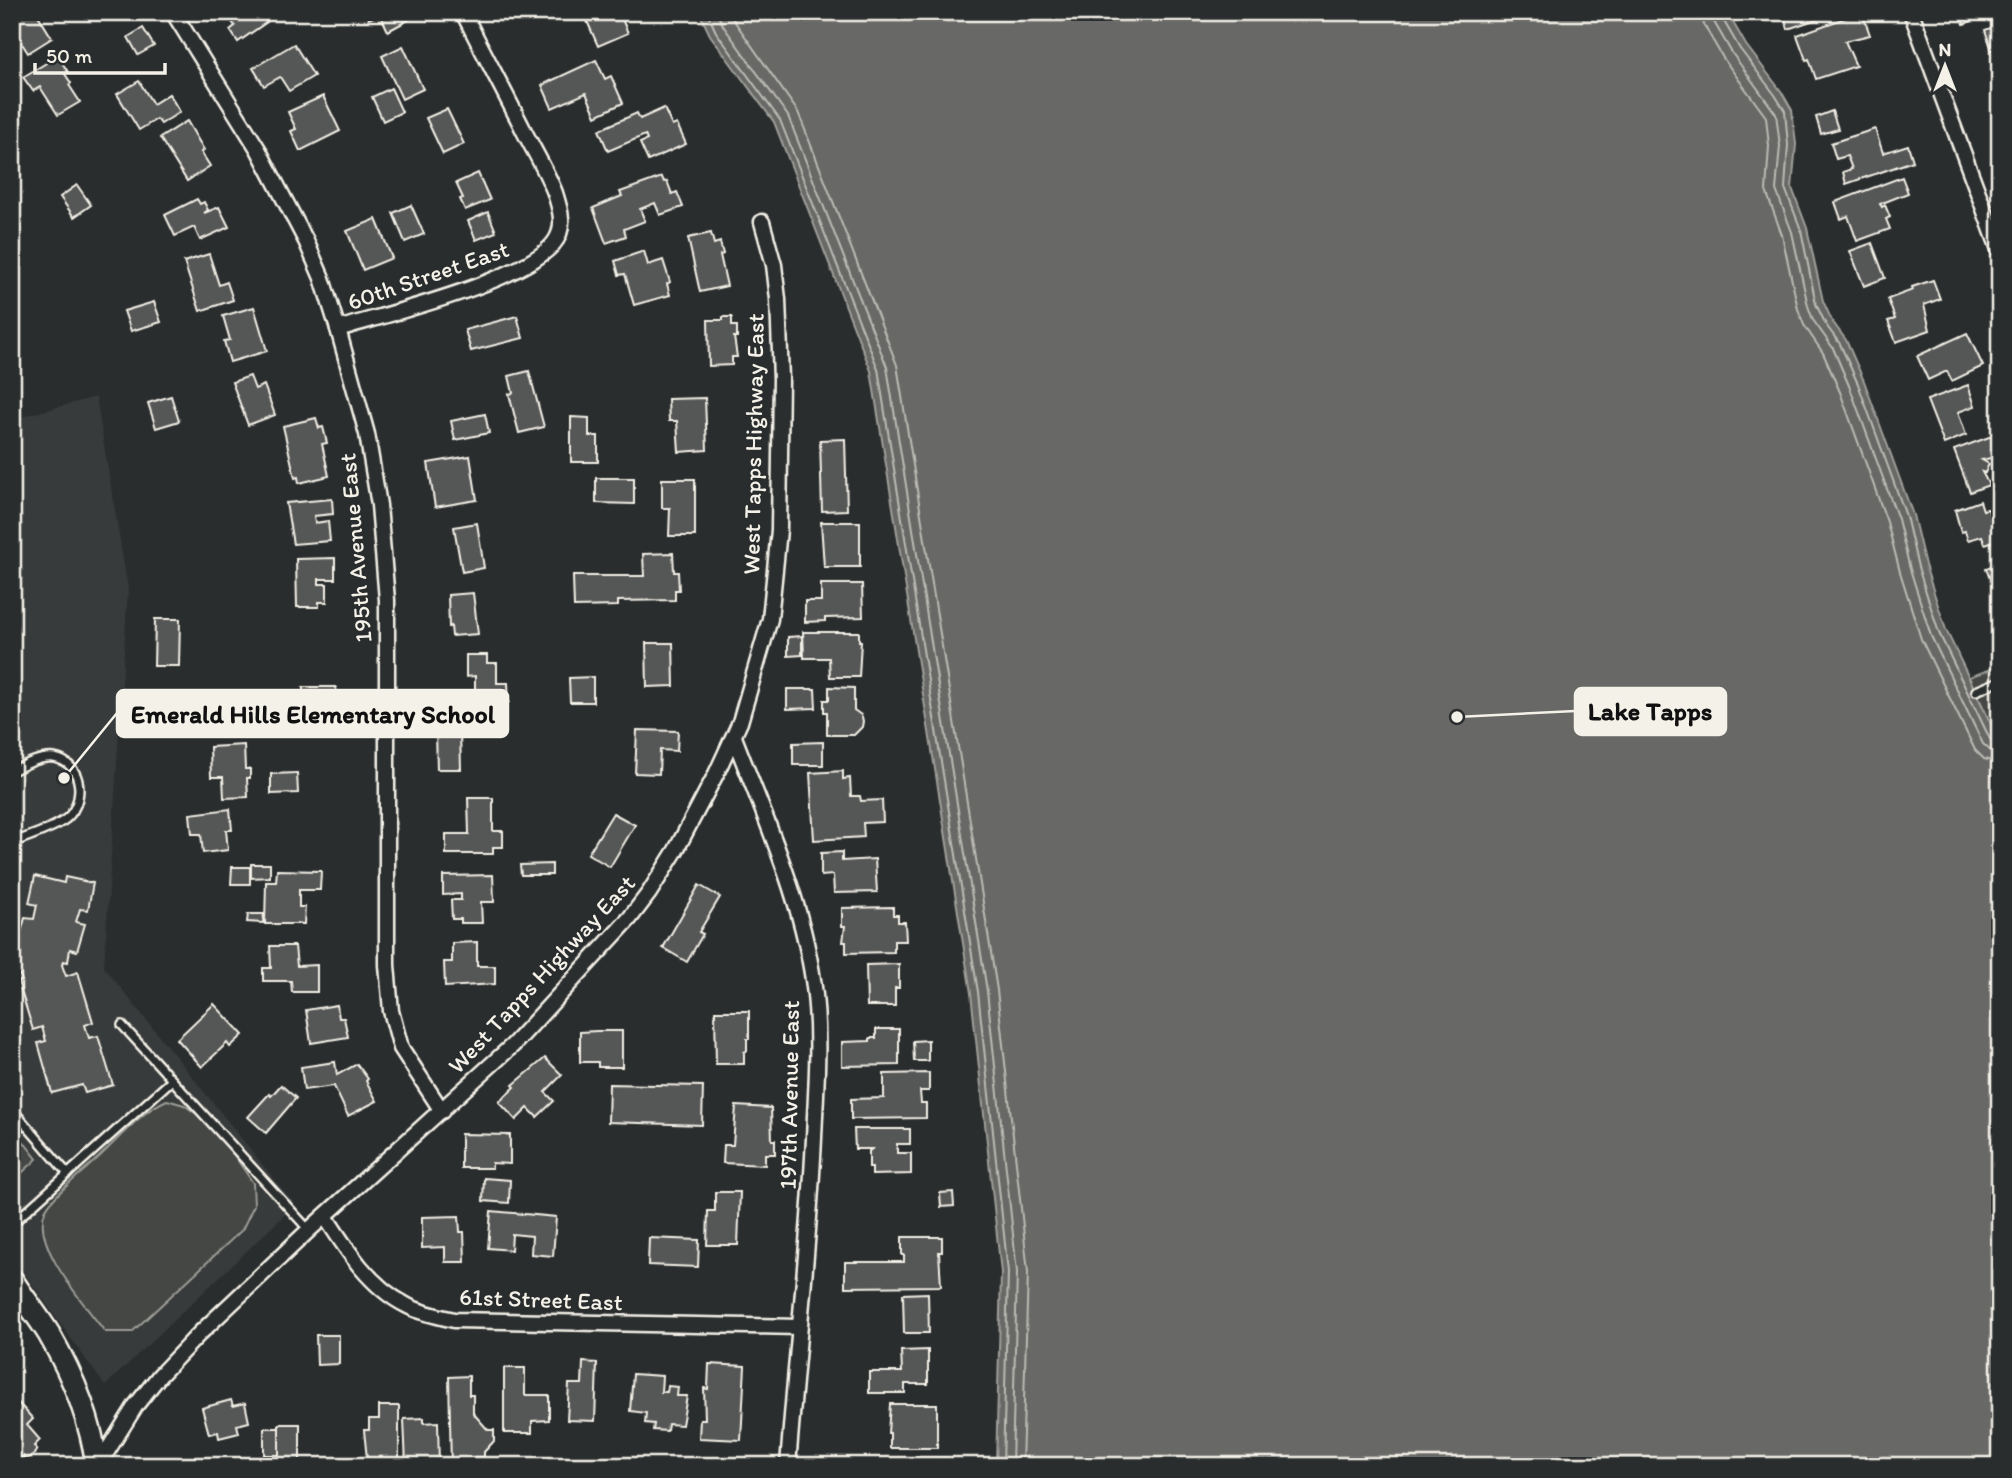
<svg xmlns="http://www.w3.org/2000/svg" width="2012" height="1478" font-family="Itim,sans-serif">
	<style>
		.built { fill: #373a3a }
		.green { fill: #444645; stroke: #9c9c96; stroke-width: 2 }
		.water { fill: #676866; stroke: #9f9f9a; stroke-width: 2 }
		.lines { fill: none; stroke-linecap: round; stroke-linejoin: round }
		.shore { stroke: #bcbab4; stroke-width: 2 }
		.building { fill: #555756; stroke: #f4f1e8; stroke-width: 2 }
		.lane-casing { stroke: #f4f1e8; stroke-width: 12 }
		.street-casing { stroke: #f4f1e8; stroke-width: 19 }
		.secondary-casing { stroke: #f4f1e8; stroke-width: 26 }
		.lane { stroke: #2a2d2e; stroke-width: 7 }
		.street { stroke: #2a2d2e; stroke-width: 14 }
		.secondary { stroke: #2a2d2e; stroke-width: 21 }
		.labels { text-anchor: middle; dominant-baseline: central; stroke-width: 5; stroke-linejoin: round; paint-order: stroke }
		.street-label { font-size: 24px; fill: #f4f1e8; stroke: #2a2d2e }
		.leader { fill: none; stroke: #f4f1e8; stroke-width: 2.5 }
		.callout-dot { fill: #f4f1e8; stroke: #2a2d2e; stroke-width: 2.5 }
		.callout { fill: #f4f1e8; stroke: #f4f1e8; stroke-width: 2.5 }
		.callout-label { font-size: 26px; text-anchor: middle; font-weight: bold; fill: #111 }
	</style>
	<rect width="100%" height="100%" fill="#2a2d2e"/>
	<filter id="ink" filterUnits="userSpaceOnUse"><feTurbulence type="fractalNoise" baseFrequency=".0143" numOctaves="2"/><feDisplacementMap in="SourceGraphic" scale="14" xChannelSelector="R" yChannelSelector="G"/><feConvolveMatrix kernelMatrix="1 2 1 2 8 2 1 2 1" color-interpolation-filters="sRGB"/></filter>
	<g filter="url(#ink)">
		<path class="built" d="M96 397 128 589 104 967 295 1205 105 1386 12 1256V419Z"/>
		<g class="green">
			<path d="M2000 666V743L1969 677Z"/>
			<path d="M167 1100 184 1105 215 1127 253 1183 254 1205 242 1230 132 1332H105C85 1304 31 1246 45 1211 52 1196 85 1170 98 1158 119 1139 141 1111 167 1100Z"/>
			<path d="M20 1137 37 1159 12 1182V1143Z"/>
		</g>
		<path class="water" d="M699 12H1727L1746 45 1781 91 1792 110 1796 144 1792 188 1807 228 1823 301 1832 321 1846 340 1864 381 1913 515 1925 565 1946 630 2000 743V1466H996L1001 1273 971 993 871 371 774 122 710 35Z"/>
		<g class="lines">
			<g class="shore">
				<path d="M707 12 716 32 780 120 878 369 978 992 1008 1272 1003 1466"/>
				<path d="M716 12 724 27 788 116 887 367 987 991 1017 1272 1012 1466"/>
				<path d="M728 12 798 112 897 365 997 990 1028 1272 1022 1466"/>
				<path d="M1702 12 1704 25 1723 58 1766 117 1769 146 1766 191 1782 235 1798 309 1804 325 1823 353 1840 392 1887 522 1900 572 1921 639 1975 750 1984 759 2000 763"/>
				<path d="M1713 12 1714 22 1732 53 1776 114 1780 146 1776 190 1792 232 1808 306 1813 320 1833 348 1850 388 1898 519 1910 569 1931 636 1983 744 1991 751 2000 752"/>
				<path d="M1722 12V18L1740 49 1775 95 1785 111 1788 145 1785 188 1801 230 1816 304 1826 325 1840 344 1858 384 1906 516 1918 567 1939 633 1990 739 1995 743H2000"/>
			</g>
		</g>
		<g class="building">
			<path d="M12 12H43L38 15 52 38 28 53 12 28Z"/>
			<path d="M225 12H260L267 22 238 42 230 30 235 26Z"/>
			<path d="M366 12H409L412 18 388 31 380 14 369 19Z"/>
			<path d="M583 12H619L628 33 598 46Z"/>
			<path d="M1783 12H1837L1788 29Z"/>
			<path d="M1862 12 1870 35 1845 41 1856 66 1816 79 1809 59 1806 60 1797 35Z"/>
			<path d="M1960 12H1988L1989 15 1964 24Z"/>
			<path d="M1996 26 2000 37V64L1997 65 1985 30Z"/>
			<path d="M143 28 154 46 138 55 128 37Z"/>
			<path d="M294 44 314 76 289 91 280 77 264 86 253 68Z"/>
			<path d="M403 46 423 89 402 99 382 56Z"/>
			<path d="M58 56 68 72 65 74 71 83 69 85 80 102 58 115 40 87 33 91 23 77Z"/>
			<path d="M596 60 605 79 611 76 623 103 596 116 586 93 552 108 542 85Z"/>
			<path d="M139 81 153 104 169 94 180 112 161 124 157 119 139 130 117 94Z"/>
			<path d="M391 88 402 112 383 121 372 97Z"/>
			<path d="M323 96 340 131 300 151 291 131 296 129 288 112Z"/>
			<path d="M664 108 672 126 677 124 686 144 648 161 640 143 647 140 645 135 608 151 599 130 637 113 640 119Z"/>
			<path d="M447 109 464 144 443 154 426 118Z"/>
			<path d="M1832 111 1838 129 1821 134 1816 117Z"/>
			<path d="M2000 114V129L1996 131 1992 117Z"/>
			<path d="M187 121 204 150 201 152 210 166 187 181 160 138Z"/>
			<path d="M1875 129 1883 153 1908 145 1913 161 1846 184 1843 172 1852 169 1847 156 1836 159 1831 143Z"/>
			<path d="M478 173 490 200 465 210 460 199 463 198 456 183Z"/>
			<path d="M662 177 664 182 667 181 672 194 677 192 683 207 660 215 655 203 640 209 645 221 624 229 626 236 606 243 593 208 622 196 620 192Z"/>
			<path d="M1902 177 1908 193 1880 204 1882 207 1885 205 1890 217 1886 219 1890 229 1857 241 1848 216 1841 219 1835 202Z"/>
			<path d="M77 185 91 205 74 217 60 197Z"/>
			<path d="M197 199 200 204 204 202 208 210 204 213 219 207 229 227 200 240 194 227 175 236 165 215Z"/>
			<path d="M411 205 424 234 405 242 393 213Z"/>
			<path d="M488 212 496 232 476 240 468 221Z"/>
			<path d="M376 219 392 258 363 270 347 231Z"/>
			<path d="M711 233 714 244 720 242 723 254 720 255 727 286 700 292 688 238Z"/>
			<path d="M1872 243 1885 278 1864 286 1850 251Z"/>
			<path d="M644 251 648 265 663 260 670 282 667 284 670 295 634 305 625 274 619 275 615 261Z"/>
			<path d="M209 254 219 285 227 282 233 300 200 311 184 262Z"/>
			<path d="M1933 280 1940 299 1924 305 1930 330 1896 342 1888 321 1895 319 1888 299 1913 290 1912 287Z"/>
			<path d="M154 302 161 322 131 331 124 311Z"/>
			<path d="M254 307 267 351 230 362 224 341 230 340 223 316Z"/>
			<path d="M517 316 523 338 471 351 465 330Z"/>
			<path d="M723 317H732V326H737V337H734L737 357H732V365L709 366 708 320H723Z"/>
			<path d="M1967 333 1983 366 1952 381 1947 371 1928 380 1917 356Z"/>
			<path d="M529 371 544 427 519 433 509 394 513 393 509 376Z"/>
			<path d="M250 376 255 389 264 385 275 415 248 425 232 382Z"/>
			<path d="M1968 385 1975 406 1958 412 1966 435 1944 444 1927 400Z"/>
			<path d="M171 396 179 421 156 428 148 403Z"/>
			<path d="M705 398 707 450 679 452 677 421H669L668 399Z"/>
			<path d="M485 414 489 433 455 440 451 421Z"/>
			<path d="M571 417 589 418V436H598V462H571Z"/>
			<path d="M316 418 319 428 323 427 327 443 322 444 329 476 299 483 298 477 295 478 283 426Z"/>
			<path d="M2000 433V456L1982 460 1989 464 1985 473 1982 472 1989 485 1970 492 1954 450Z"/>
			<path d="M845 439 847 510 822 511 820 440Z"/>
			<path d="M470 456 477 500 435 507 428 463Z"/>
			<path d="M596 478H634V504L596 503Z"/>
			<path d="M662 479H695V536H669L670 508H662Z"/>
			<path d="M332 499 333 514 314 516 315 523 328 521 330 541 293 544 286 503Z"/>
			<path d="M1980 501 1983 510 1988 509 1993 522 2000 519V539L1985 544 1982 536 1968 540 1965 531 1961 532 1955 510Z"/>
			<path d="M821 522H860V567H824Z"/>
			<path d="M477 523 484 568 462 572 454 527Z"/>
			<path d="M673 553 674 572H678L679 590H675V600L618 601V606L574 607 573 576H644L643 554Z"/>
			<path d="M335 558V579H319V584H327V602H319V607H297L296 559Z"/>
			<path d="M2000 563V597L1997 598 1986 568Z"/>
			<path d="M821 584H862L863 617 825 618V621L805 622V601H821Z"/>
			<path d="M473 593 478 634 452 636 451 626 449 627 448 595Z"/>
			<path d="M155 619H180L179 666H154Z"/>
			<path d="M803 632H859V641H861L859 677H830L829 658H804Z"/>
			<path d="M802 636V655L788 656V637Z"/>
			<path d="M646 643H673L674 686 647 687Z"/>
			<path d="M466 655H487V663H497V683H508L509 702H475V676L466 677Z"/>
			<path d="M593 677V702H570L569 678Z"/>
			<path d="M303 687H336L337 706H326V728L303 729Z"/>
			<path d="M829 687 854 688V710L861 715 863 721 862 727 854 735H827V712H824V700H829Z"/>
			<path d="M787 689H815L816 708 787 709Z"/>
			<path d="M637 730 678 731 677 751 660 750 659 774 635 773Z"/>
			<path d="M460 731 461 769H437L436 732Z"/>
			<path d="M823 742V765H793V743Z"/>
			<path d="M244 745 245 769H250V778H247L248 797 224 798 223 777H211L210 747Z"/>
			<path d="M843 771V779L850 778 851 796H860L861 801 882 800 883 822 863 823 864 837 814 840 810 773Z"/>
			<path d="M297 773 298 793 271 794V774Z"/>
			<path d="M468 798H493V831H503V847H493V854H446V834H469Z"/>
			<path d="M230 809 232 830H226L228 850 203 853 201 834H192L190 814Z"/>
			<path d="M613 813 635 825 610 867 588 854Z"/>
			<path d="M842 852V861L875 859 877 892 834 893 833 875 821 876V853Z"/>
			<path d="M251 864H270V877L251 878Z"/>
			<path d="M552 864V875H521L520 865Z"/>
			<path d="M232 867H250V884H231Z"/>
			<path d="M277 870 321 871 320 890H299V907H305L304 924H265L266 882H276Z"/>
			<path d="M493 875 494 902H481L482 923H461V919H452L451 900H461V894L443 895V876Z"/>
			<path d="M35 876 64 883 65 877 93 883 88 910 80 909 76 922 85 924 77 951 70 949 68 962 63 961 62 965 66 976 78 972 93 1022 85 1025 89 1038 98 1036 113 1085 85 1093 82 1085 52 1093 38 1043 46 1041 42 1027 33 1030 18 981H22L20 975 12 979V912L21 932 25 918 34 919 37 905 29 903Z"/>
			<path d="M699 885 720 897 699 932 703 934 687 962 663 948Z"/>
			<path d="M893 907V915H898V922H905L906 941H894V952L846 953V942H843L845 926H842V908Z"/>
			<path d="M248 914H264L263 923 247 922Z"/>
			<path d="M477 942V966H495V984L445 987 444 962H452V943Z"/>
			<path d="M270 946H295L297 966 317 965V992H292L291 981H263V968H271Z"/>
			<path d="M899 964V988H895V1006H867L866 965Z"/>
			<path d="M214 1004 243 1035 230 1047 227 1043 202 1067 177 1039Z"/>
			<path d="M337 1005 339 1018H344L348 1037 311 1043 306 1010Z"/>
			<path d="M715 1011H749V1039H747V1051L744 1052V1064H716Z"/>
			<path d="M876 1029H899V1065L842 1066V1042L870 1041V1038H876Z"/>
			<path d="M597 1031H622V1067H598V1062H580V1032Z"/>
			<path d="M928 1040V1061H914L913 1041Z"/>
			<path d="M545 1058 562 1075 545 1092 554 1101 537 1117 528 1108 516 1120 499 1102 515 1087 513 1085Z"/>
			<path d="M335 1062 337 1075 357 1064 368 1079 366 1081 377 1101 348 1116 334 1086 304 1090 301 1067Z"/>
			<path d="M929 1073V1091H920L921 1103H926V1118L851 1119V1099L884 1098V1074Z"/>
			<path d="M609 1084 703 1086 702 1125 608 1122Z"/>
			<path d="M281 1085 296 1098 266 1133 248 1117 269 1094 271 1096Z"/>
			<path d="M736 1106 771 1108 772 1140H775V1154H765V1165L723 1163 724 1145H733Z"/>
			<path d="M854 1129H910V1144H897V1153H911V1174L872 1175V1168H869V1151L872 1149H855Z"/>
			<path d="M461 1134 510 1135V1164L492 1163V1168H461Z"/>
			<path d="M484 1178 510 1180 509 1203 483 1201Z"/>
			<path d="M715 1192H740L738 1245H707L708 1211H715Z"/>
			<path d="M953 1192 954 1206 941 1207 940 1193Z"/>
			<path d="M491 1211 556 1217 553 1256 531 1254 532 1236 512 1234 511 1250 488 1248Z"/>
			<path d="M459 1216 460 1232H464L465 1262H445V1247L422 1248V1217Z"/>
			<path d="M902 1237H942V1252H939L941 1286 845 1287V1262H904V1255H902Z"/>
			<path d="M649 1238 699 1240 698 1267 648 1265Z"/>
			<path d="M928 1293 929 1333H904L903 1294Z"/>
			<path d="M316 1335H339V1364L317 1365Z"/>
			<path d="M928 1350V1384H905V1393H869V1372H902L901 1351Z"/>
			<path d="M583 1362 597 1363 595 1421 567 1420 569 1384H582Z"/>
			<path d="M709 1364 745 1366 741 1440 699 1438 700 1419H705L704 1388 708 1389Z"/>
			<path d="M504 1368H525V1395H549V1420L532 1421V1433H504Z"/>
			<path d="M633 1374 662 1376 661 1392H667L668 1386 678 1387 677 1396H687L682 1425 668 1424 667 1431 653 1430 654 1424 645 1423 646 1413 630 1411Z"/>
			<path d="M469 1376V1395H473V1413L488 1430H494V1441L484 1452V1457H475V1466H451L449 1377Z"/>
			<path d="M12 1396 33 1419 27 1425 40 1440 34 1446 37 1449 33 1456 25 1459 23 1456 12 1465Z"/>
			<path d="M231 1400 233 1406 245 1403 249 1422 237 1425 239 1433 219 1438 218 1432 209 1434 202 1408Z"/>
			<path d="M890 1404H937V1448H890V1433H888Z"/>
			<path d="M379 1406H399V1466H385V1459H367L364 1430H369V1419H379Z"/>
			<path d="M424 1418V1423L438 1422 439 1466 406 1465 404 1419Z"/>
			<path d="M279 1424H300V1461L279 1462Z"/>
			<rect x="264" y="1428" width="15" height="27"/>
			<path d="M947 1458V1466H888V1459Z"/>
		</g>
		<g class="lines">
			<g class="lane-casing">
				<g id="lane">
					<path d="M1976 691 2000 681"/>
					<path d="M12 771C24 765 41 756 54 758 85 763 86 806 63 821 48 831 28 836 12 843"/>
					<path d="M122 1025 309 1230"/>
					<path d="M12 1109 68 1174"/>
					<path d="M12 1224 172 1080"/>
				</g>
			</g>
			<g class="street-casing">
				<g id="street">
					<path d="M173 12 258 149 306 241 322 278 338 329 367 434 379 505 387 600V965L391 1011 401 1048 442 1111"/>
					<path d="M1911 12 2000 252"/>
					<path d="M338 329C383 315 545 277 559 234 564 221 559 206 555 193 547 172 534 151 524 131 504 91 483 52 463 12"/>
					<path d="M734 737C766 821 805 905 815 995 820 1042 816 1090 814 1138 809 1247 796 1356 788 1466"/>
					<path d="M325 1216C346 1249 370 1287 406 1305 420 1313 438 1316 454 1320L798 1327"/>
					<path d="M98 1466 136 1405 160 1375 199 1334 309 1230 513 1045 630 918 649 893 676 850 716 774 740 722 770 619 779 530 781 379 778 299 774 265 762 222"/>
				</g>
			</g>
			<g class="secondary-casing">
				<path id="secondary" d="M12 1280C24 1299 38 1316 49 1334 72 1374 91 1420 97 1466"/>
			</g>
			<use href="#lane" class="lane"/>
			<use href="#street" class="street"/>
			<use href="#secondary" class="secondary"/>
		</g>
	</g>
	<g class="labels">
		<g class="street-label">
			<text transform="translate(428 275) rotate(-19)">60th Street East</text>
			<text transform="translate(753 444) rotate(-89)">West Tapps Highway East</text>
			<text transform="translate(355 548) rotate(-95)">195th Avenue East</text>
			<text transform="translate(541 974) rotate(-47)">West Tapps Highway East</text>
			<text transform="translate(789 1095) rotate(-89)">197th Avenue East</text>
			<text transform="translate(541 1299) rotate(2)">61st Street East</text>
		</g>
	</g>
	<path class="leader" d="M1457 717L1575 711M64 778L117 713"/>
	<g class="callout-dot">
		<circle cx="1457" cy="717" r="7"/>
		<circle cx="64" cy="778" r="7"/>
	</g>
	<g class="callout">
		<rect x="1575" y="688" width="151" height="47" rx="7"/>
		<rect x="117" y="690" width="391" height="47" rx="7"/>
	</g>
	<g class="callout-label">
		<text x="1650" y="720">Lake Tapps</text>
		<text x="313" y="723">Emerald Hills Elementary School</text>
	</g>
	<rect width="2012" height="1478" fill="none" stroke="#2a2d2e" stroke-width="42"/>
	<rect x="21" y="21" width="1970" height="1436" fill="none" stroke="#f4f1e8" stroke-width="2.5" filter="url(#ink)"/>
	<g transform="translate(1945 66)" stroke="#2a2d2e" stroke-width="5" paint-order="stroke">
	<path d="M0-5L12 26L0 18L-12 26Z" fill="#f4f1e8"/>
	<text y="-10" font-size="19" font-weight="bold" text-anchor="middle" fill="#f4f1e8">N</text>
	</g>
	<path d="M35 63v10h130v-10" fill="none" stroke="#f4f1e8" stroke-width="3.5"/>
	<text x="46" y="63" font-size="21" fill="#f4f1e8" stroke="#2a2d2e" stroke-width="5" paint-order="stroke">50 m</text>
</svg>
